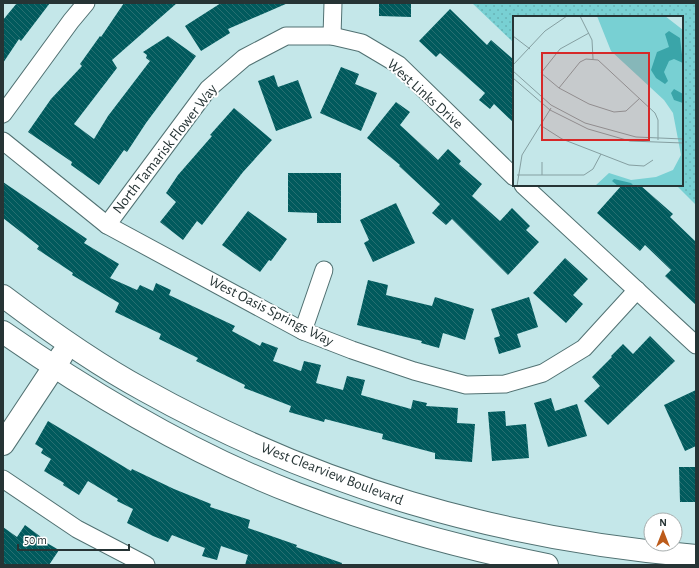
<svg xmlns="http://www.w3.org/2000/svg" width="699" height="568" font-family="'Alegreya Sans',sans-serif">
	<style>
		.grass { fill: url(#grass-dots) }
		.building { fill: url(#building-back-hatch) }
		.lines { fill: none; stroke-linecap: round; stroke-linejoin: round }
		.street-casing { stroke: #517172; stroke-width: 19 }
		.secondary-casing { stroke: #517172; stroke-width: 24 }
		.street { stroke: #fff; stroke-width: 17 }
		.secondary { stroke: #fff; stroke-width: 22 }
		.labels { text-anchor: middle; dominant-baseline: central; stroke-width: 4; stroke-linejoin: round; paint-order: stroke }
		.street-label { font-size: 15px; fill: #263435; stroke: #fff }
		.inset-road { fill: none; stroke: #859fa1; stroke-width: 1 }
		.view { fill: #d62828; fill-opacity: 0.15; stroke: #d62828; stroke-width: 2 }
		.inset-edge { fill: none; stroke: #263435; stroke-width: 2 }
	</style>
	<defs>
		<pattern id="grass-dots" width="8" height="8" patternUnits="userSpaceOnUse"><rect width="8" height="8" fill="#78d0d3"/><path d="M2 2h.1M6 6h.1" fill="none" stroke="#68b3b6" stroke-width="1.8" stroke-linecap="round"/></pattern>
		<pattern id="building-back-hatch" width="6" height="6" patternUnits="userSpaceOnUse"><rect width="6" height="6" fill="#015a5d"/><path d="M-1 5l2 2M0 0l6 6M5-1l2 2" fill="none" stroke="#276f71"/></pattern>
	</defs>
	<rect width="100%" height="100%" fill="#c4e7e9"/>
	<path class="grass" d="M472 3H696V205L676 185H682V17H514V43Z"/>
	<g class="building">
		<path d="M17 3H50L21 41 19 39 3 63V20Z"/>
		<path d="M124 3H177L112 60 117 68 74 124 94 139 108 116 150 61 146 58 147 55 143 52 168 36 196 56 146 123 127 152 124 150 99 185 71 165 72 162 28 132 51 99 82 66 80 64 100 36 101 37Z"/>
		<path d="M221 3H288L228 29 230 33 201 51 185 26Z"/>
		<path d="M379 3H411V17L379 16Z"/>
		<path d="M450 9 487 45 491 40 514 60V123L494 104 490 109 479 100 485 93 440 53 436 57 419 41Z"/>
		<path d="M341 67 359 74 355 84 377 93 361 131 320 113Z"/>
		<path d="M274 75 278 87 298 80 312 118 276 131 258 81Z"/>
		<path d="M396 102 410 112 400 125 438 160 448 149 461 161 459 164 482 184 472 196 500 221 512 208 530 226 526 230 539 242 508 275 452 219 446 225 432 213 440 204 399 166 400 165 367 138Z"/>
		<path d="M234 108 272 140 243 172 202 225 197 221 183 240 160 222 176 202 166 193 178 175 212 136 210 135Z"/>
		<path d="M288 173H341V223H317V213L288 212Z"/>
		<path d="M3 182 87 239 84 243 119 264 110 278 137 290 140 285 153 291 156 283 171 290 169 295 235 326 232 331 260 346 262 342 278 348 273 361 301 371 304 361 321 365 316 383 343 390 347 376 365 380 361 395 411 409 413 400 427 403 426 406 458 408 457 423 475 424 472 462 435 459V453L382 439 383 434 325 419 324 422 289 412 291 406 244 388 245 385 196 361 198 358 159 339 161 334 115 312 119 303 72 275 73 273 37 249 39 246 3 218Z"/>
		<path d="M622 185H640L673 214 670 217 696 242V305L665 276 671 270 645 245 640 251 597 213Z"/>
		<path d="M396 203 415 243 373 262 364 243 369 240 360 220Z"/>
		<path d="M248 211 287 239 271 261 269 260 260 272 222 245Z"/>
		<path d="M565 258 588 279 573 295 583 304 566 323 533 293Z"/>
		<path d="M368 280 388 285 386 295 432 306 435 297 474 309 465 340 443 333 439 348 421 343 422 341 357 325Z"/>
		<path d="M529 297 538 327 517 334 521 347 499 354 494 338 500 336 491 309Z"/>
		<path d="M650 336 675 361 608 425 584 401 600 386 592 377 612 357 611 356 623 344 633 354Z"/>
		<path d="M696 390V446L685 451 664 405Z"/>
		<path d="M551 398 555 411 577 404 587 436 548 447 534 403Z"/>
		<path d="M505 411 506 426 526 424 529 458 492 461 488 412Z"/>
		<path d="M48 421 131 471 132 469 174 489 211 504 210 507 250 520 248 528 297 545 296 547 342 563V565H245L248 555 221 546 217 560 202 556 205 548 172 535 168 542 153 536 127 523 133 509 117 501 118 499 88 481 79 495 63 485 64 483 44 471 51 459 41 453 43 449 35 444Z"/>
		<path d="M679 467H696V502H680Z"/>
		<path d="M25 525 41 537 40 539 59 550 49 565H3V527L17 537Z"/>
	</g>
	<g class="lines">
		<g class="street-casing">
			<g id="street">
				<path d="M332 36 333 3"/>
				<path d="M3 114 71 21 86 3"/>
				<path d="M3 141 107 225 303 331 352 350 414 371 466 385 505 384 543 373 584 348 637 290"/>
				<path d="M523 185 696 345"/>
				<path d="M107 225 208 89 244 58 286 36H332L362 43 399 65 514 177"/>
				<path d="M303 331 324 270"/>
				<path d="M3 479 77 529 146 565"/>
			</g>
		</g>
		<g class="secondary-casing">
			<g id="secondary">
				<path d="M3 296C48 330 94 363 144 390 318 487 498 539 696 556"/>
				<path d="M3 332C95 396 192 454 297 494 378 525 461 548 547 565"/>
				<path d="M3 444 62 355"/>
			</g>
		</g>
		<use href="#street" class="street"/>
		<use href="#secondary" class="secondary"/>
	</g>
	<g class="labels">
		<g class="street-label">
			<text transform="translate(425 94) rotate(42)">West Links Drive</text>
			<text transform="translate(165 149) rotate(-52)">North Tamarisk Flower Way</text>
			<text transform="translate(271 311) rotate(27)">West Oasis Springs Way</text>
			<text transform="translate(332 474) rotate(21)">West Clearview Boulevard</text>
		</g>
	</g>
	<g transform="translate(513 16)">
		<rect width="170" height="170" fill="#c4e7e9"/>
		<path d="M84 0H152L170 14V170H82L96 157 118 164 143 161 160 154 168 139 160 97 151 84 98 35Z" fill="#78d0d3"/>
		<path d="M156 15 167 22 170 47 161 43 156 45 151 56 155 65 152 68 143 62 138 54 144 36 156 31 152 18ZM161 73 170 78V87L161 84 158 77ZM101 163 118 167 121 170H105L99 165Z" fill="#3aa5a9"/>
		<path class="inset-road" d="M67 0 79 24 80 43M76 17 47 33 28 57 46 72 76 88 101 96 113 95 127 82M0 20 17 33M0 49 32 15 54 0M0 55 38 89 72 107 123 121 170 123M0 62 37 94 75 113 117 125 170 127M46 72 67 46 73 43 85 44 142 97 145 104V124M27 109 49 123 116 149 131 150 140 144M29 146V159M4 159H71L80 153 88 138M4 170 9 139 38 92"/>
		<path class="view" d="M29 37H136V124H29Z"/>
		<rect width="170" height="170" class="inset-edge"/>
	</g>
	<rect width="699" height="568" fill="none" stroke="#263435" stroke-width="8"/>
	<g transform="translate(663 532)"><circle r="19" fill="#ffffff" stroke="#a8aeae"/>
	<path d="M0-3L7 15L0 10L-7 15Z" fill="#bc5b1a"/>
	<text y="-6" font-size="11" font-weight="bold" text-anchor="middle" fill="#263435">N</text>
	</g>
	<path d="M18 544v6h111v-6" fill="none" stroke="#263435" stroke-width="2"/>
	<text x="24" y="544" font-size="12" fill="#263435" stroke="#ffffff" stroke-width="3" paint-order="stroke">50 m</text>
</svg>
